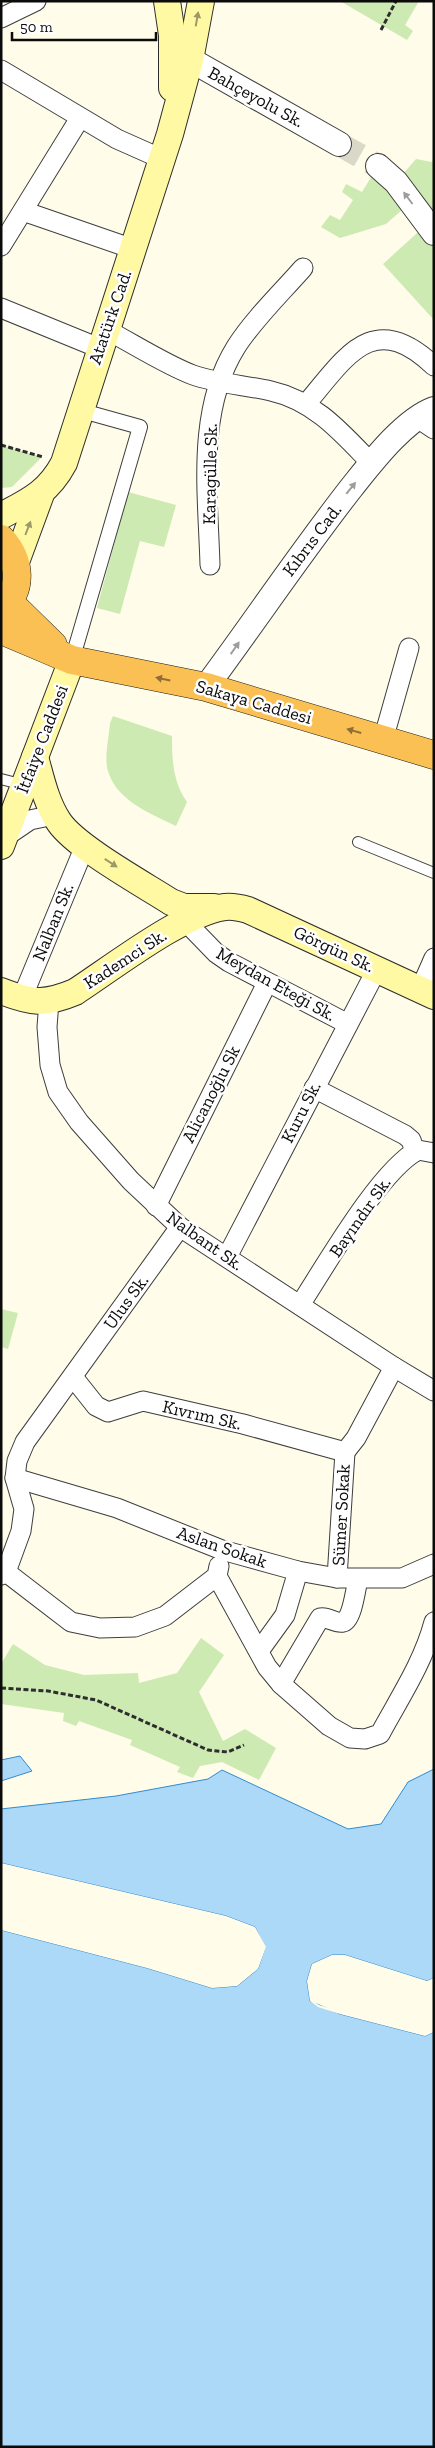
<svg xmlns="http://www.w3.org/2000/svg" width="435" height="2448" font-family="'Zilla Slab',serif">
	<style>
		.green { fill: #cdeab2 }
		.water { fill: #acd9f8; stroke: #318bd1 }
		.pier { fill: #fffce9 }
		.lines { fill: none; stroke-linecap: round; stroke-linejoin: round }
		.tertiary-tunnel { stroke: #dad8c8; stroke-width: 24; stroke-dasharray: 24 12; stroke-linecap: butt }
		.service-casing { stroke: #3e3e3e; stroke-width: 12 }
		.pedestrian-casing { stroke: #3e3e3e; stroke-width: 16 }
		.minor-casing { stroke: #3e3e3e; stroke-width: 21 }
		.tertiary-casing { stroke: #3e3e3e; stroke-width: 26 }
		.secondary-casing { stroke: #2d2d2d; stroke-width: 28 }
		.trunk-casing { stroke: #1c1c1c; stroke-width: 29 }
		.path { stroke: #2d2d2d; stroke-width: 3; stroke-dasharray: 5 2.5; stroke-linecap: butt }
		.service { stroke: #fff; stroke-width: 10 }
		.pedestrian { stroke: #fff; stroke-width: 14 }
		.minor { stroke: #fff; stroke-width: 19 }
		.tertiary { stroke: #fff; stroke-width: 24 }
		.secondary { stroke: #fff9a4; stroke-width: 26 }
		.trunk { stroke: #fbc054; stroke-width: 28 }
		.oneway { fill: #9d9a67 }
		.oneway2 { fill: #9d9d9d }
		.oneway3 { fill: #8f6f33 }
		.labels { text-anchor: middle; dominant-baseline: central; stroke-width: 5; stroke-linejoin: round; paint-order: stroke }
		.street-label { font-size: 18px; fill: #0b0b0b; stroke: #fff }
	</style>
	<rect width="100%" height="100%" fill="#fffce9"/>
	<g class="green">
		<path d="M340 1H419L405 25 413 31 407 40Z"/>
		<path d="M434 158V320L383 264 427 224 411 202 386 224 340 238 321 227 330 215 340 220 353 200 342 192 346 184 362 192 378 166 396 182 416 159 432 162Z"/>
		<path d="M1 445 42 457 12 487 1 488Z"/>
		<path d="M128 492 176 505 164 547 140 541 120 614 97 608Z"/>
		<path d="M113 716 172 736C172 761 173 782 187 802L176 826C152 814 119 802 109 774 103 761 109 738 110 723Z"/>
		<path d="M1 1309 18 1313 8 1349 1 1347Z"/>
		<path d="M201 1638 224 1655 199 1692 223 1741 245 1729 276 1748 259 1780 222 1762 200 1766 193 1778 177 1772 180 1767 130 1745 132 1740 79 1721 76 1726 63 1721 64 1713 1 1704V1664L13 1644 45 1665 84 1675 138 1673 139 1683 177 1673Z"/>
	</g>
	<g class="water">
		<path d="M20 1756 32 1771 1 1781V1760Z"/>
		<path d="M434 1769V1978L427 1981 345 1955H332L312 1964 307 1981 310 2001 340 2014 425 2036 434 2032V2447H1V1930L147 1968 212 1988 237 1986 258 1969 265 1948 255 1927 226 1916 1 1863V1809L116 1796 208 1779 222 1770 348 1829 381 1824 408 1782Z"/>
	</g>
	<g class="pier">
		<path d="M1 1863 226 1916 255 1927 266 1947 258 1969 237 1986 212 1988 147 1968 1 1930V1928L148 1965 212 1985 236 1983 256 1967 263 1948 253 1929 226 1918 1 1865Z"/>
		<path d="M332 1955H345L427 1981 434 1978V1981L426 1984 344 1958 332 1957 314 1966 310 1981 312 2000 319 2005 341 2012 425 2033 434 2029V2032L425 2036 340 2014 318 2007 310 2001 307 1981 312 1964Z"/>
	</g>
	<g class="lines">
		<path class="tertiary-tunnel" d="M339 144 378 166"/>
		<g class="service-casing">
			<g id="service">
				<path d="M1 779 24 785"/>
				<path d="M358 842 434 873"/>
			</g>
		</g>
		<g class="pedestrian-casing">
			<path id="pedestrian" d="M72 660 140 427 79 410"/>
		</g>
		<g class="minor-casing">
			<g id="minor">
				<path d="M1 18 36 1"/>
				<path d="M1 70 117 139 162 159"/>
				<path d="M23 211 133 249"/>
				<path d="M1 246 80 118"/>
				<path d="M1 308 99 348"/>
				<path d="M105 329C132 343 166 365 193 375 219 384 245 385 271 391 315 401 342 433 371 463"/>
				<path d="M306 404C346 357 373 308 434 366"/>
				<path d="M419 419 434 429"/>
				<path d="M210 565C208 493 196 411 236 347 253 320 281 293 303 268"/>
				<path d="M383 740 409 648"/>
				<path d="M5 837 30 820 49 816 58 821"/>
				<path d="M185 921 216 953 229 962 348 1024"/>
				<path d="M420 990 434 958"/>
				<path d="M22 998 85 846"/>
				<path d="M49 1001 47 1027 50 1065 58 1092 79 1122 131 1181 180 1227 394 1367 434 1391"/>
				<path d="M314 1088 405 1135 411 1140 415 1152"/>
				<path d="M156 1206 267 983"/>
				<path d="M227 1257 377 969"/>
				<path d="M300 1305C326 1265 380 1170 418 1150L434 1153"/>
				<path d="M73 1377 96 1406 108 1412 143 1401 243 1424 345 1452"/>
				<path d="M345 1452 356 1438 394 1367"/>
				<path d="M15 1478 117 1508 222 1550 298 1571 337 1578H402L434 1564"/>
				<path d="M6 1572 71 1622 100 1628 135 1627 165 1616 217 1576 219 1566"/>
				<path d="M1 1575 6 1572 21 1531 24 1509 15 1478 17 1461 25 1442 180 1227"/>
				<path d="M217 1576 267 1667 281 1684 329 1726 350 1738 365 1739 380 1734C400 1697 423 1663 434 1622"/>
				<path d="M337 1578 345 1452"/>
				<path d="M259 1651 285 1615 298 1571"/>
				<path d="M281 1684 320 1618C328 1616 335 1624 343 1622 352 1621 356 1587 358 1579"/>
			</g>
		</g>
		<g class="tertiary-casing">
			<g id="tertiary">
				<path d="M173 57 177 54 182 55 339 144"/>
				<path d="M378 166 396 182 434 233"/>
				<path d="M206 687C255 621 301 552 352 487 372 462 404 420 434 409"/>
			</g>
		</g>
		<g class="secondary-casing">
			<g id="secondary">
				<path d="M167 1 172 35V88"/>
				<path d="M1 516C29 501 48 493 64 463L170 134 190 60 201 1"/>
				<path d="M16 562 41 494"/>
				<path d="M35 757C41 778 46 803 59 822 76 847 143 884 171 902L184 907H214"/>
				<path d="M1 846 72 660"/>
				<path d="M1 991C32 1003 44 1005 75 992 112 968 184 912 225 907 233 906 241 908 248 910L434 996"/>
			</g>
		</g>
		<g class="trunk-casing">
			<g id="trunk">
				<path d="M1 539C20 560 24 589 1 609"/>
				<path d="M9 602 53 645"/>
				<path d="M1 630 72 660 206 687 434 755"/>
			</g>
		</g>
		<g class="path">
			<path d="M381 30 396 1"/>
			<path d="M1 445 43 457"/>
			<path d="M1 1688 48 1691 96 1700 208 1750 228 1752 244 1745"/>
		</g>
		<use href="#service" class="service"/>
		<use href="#pedestrian" class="pedestrian"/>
		<use href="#minor" class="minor"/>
		<use href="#tertiary" class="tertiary"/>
		<use href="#secondary" class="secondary"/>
		<use href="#trunk" class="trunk"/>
	</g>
	<defs><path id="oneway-solid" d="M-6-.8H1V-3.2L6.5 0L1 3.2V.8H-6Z" transform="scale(1.25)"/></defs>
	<g class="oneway">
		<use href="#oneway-solid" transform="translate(197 19) rotate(-80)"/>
		<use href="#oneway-solid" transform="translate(28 528) rotate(-69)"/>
		<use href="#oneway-solid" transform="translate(111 863) rotate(33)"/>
	</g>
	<g class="oneway2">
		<use href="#oneway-solid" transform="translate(408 198) rotate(-127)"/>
		<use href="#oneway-solid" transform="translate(351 488) rotate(-51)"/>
		<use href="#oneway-solid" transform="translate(235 648) rotate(-55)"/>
	</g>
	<g class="oneway3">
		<use href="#oneway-solid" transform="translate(163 679) rotate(-168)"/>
		<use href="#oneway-solid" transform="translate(354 731) rotate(-164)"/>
	</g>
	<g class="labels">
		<g class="street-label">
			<text transform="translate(256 97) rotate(29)">Bahçeyolu Sk.</text>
			<text transform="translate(110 317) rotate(-71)">Atatürk Cad.</text>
			<text transform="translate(210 474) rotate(-89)">Karagülle Sk.</text>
			<text transform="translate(312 540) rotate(-53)">Kıbrıs Cad.</text>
			<text transform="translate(254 702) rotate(16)">Sakaya Caddesi</text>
			<text transform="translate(42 739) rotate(-69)">İtfaiye Caddesi</text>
			<text transform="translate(53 922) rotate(-68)">Nalban Sk.</text>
			<text transform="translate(334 949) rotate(25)">Görgün Sk.</text>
			<text transform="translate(125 959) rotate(-33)">Kademci Sk.</text>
			<text transform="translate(276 984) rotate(29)">Meydan Eteği Sk.</text>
			<text transform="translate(211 1094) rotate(-63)">Alicanoğlu Sk</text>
			<text transform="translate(301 1112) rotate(-63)">Kuru Sk.</text>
			<text transform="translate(360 1217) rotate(-55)">Bayındır Sk.</text>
			<text transform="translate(205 1241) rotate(35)">Nalbant Sk.</text>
			<text transform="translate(126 1302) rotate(-54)">Ulus Sk.</text>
			<text transform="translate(202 1415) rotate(13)">Kıvrım Sk.</text>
			<text transform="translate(341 1515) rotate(-87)">Sümer Sokak</text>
			<text transform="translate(222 1547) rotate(19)">Aslan Sokak</text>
		</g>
	</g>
	<rect width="435" height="2448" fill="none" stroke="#0b0b0b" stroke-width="5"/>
	<path d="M12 32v8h144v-8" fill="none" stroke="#0b0b0b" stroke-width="2.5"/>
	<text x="20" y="32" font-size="15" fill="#0b0b0b" stroke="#ffffff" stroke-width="4" paint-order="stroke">50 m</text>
</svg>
